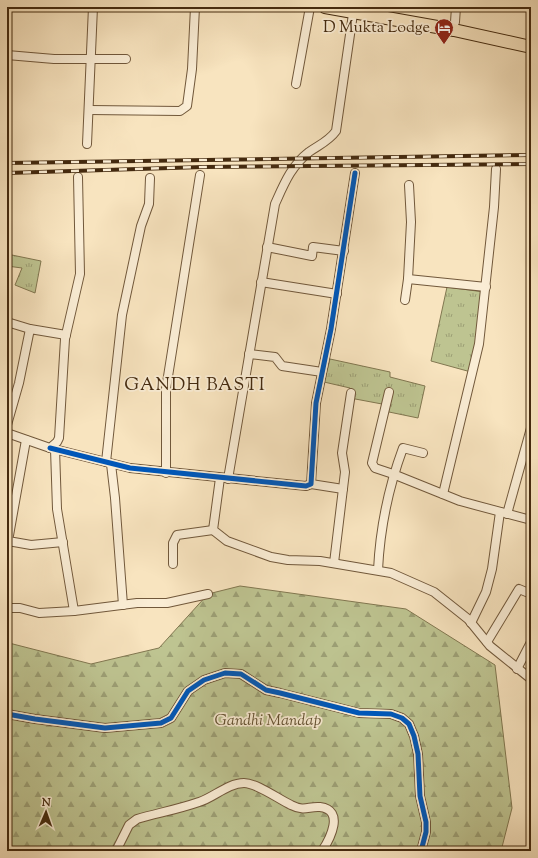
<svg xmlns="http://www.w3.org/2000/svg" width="538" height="858" font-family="'Sorts Mill Goudy',serif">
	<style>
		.grass { fill: url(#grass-tufts); stroke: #817750 }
		.forest { fill: url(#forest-firs); stroke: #817750 }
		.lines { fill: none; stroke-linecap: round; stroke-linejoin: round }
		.minor-casing { stroke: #71583b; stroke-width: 10 }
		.primary-casing { stroke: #442a0f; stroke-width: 14 }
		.minor { stroke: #faedd5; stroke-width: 8 }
		.primary { stroke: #f8e4bf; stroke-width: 12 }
		.rail-casing { stroke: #442a0f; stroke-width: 4 }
		.rail { stroke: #faedd5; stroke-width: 2.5; stroke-dasharray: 8; stroke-linecap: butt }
		.cycleway-casing { stroke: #faedd5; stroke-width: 8 }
		.cycleway { stroke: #0057b8; stroke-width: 5 }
		.labels { text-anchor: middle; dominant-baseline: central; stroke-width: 3.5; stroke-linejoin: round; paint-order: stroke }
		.poi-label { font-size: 16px; fill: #442a0f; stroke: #faedd5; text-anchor: end }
		.park-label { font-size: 16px; font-style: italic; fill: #625030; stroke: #faedd5 }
		.quarter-label { font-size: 18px; letter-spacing: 1px; fill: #442a0f; stroke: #faedd5 }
	</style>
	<defs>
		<pattern id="grass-tufts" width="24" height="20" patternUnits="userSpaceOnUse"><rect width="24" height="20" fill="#bec491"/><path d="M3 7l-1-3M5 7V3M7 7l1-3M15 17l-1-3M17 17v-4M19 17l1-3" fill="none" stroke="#9c9f75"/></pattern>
		<pattern id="forest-firs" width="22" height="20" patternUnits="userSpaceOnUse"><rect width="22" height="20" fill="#bec491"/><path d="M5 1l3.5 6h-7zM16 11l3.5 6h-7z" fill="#9c9f75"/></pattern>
	</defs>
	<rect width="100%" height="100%" fill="#f8e4bf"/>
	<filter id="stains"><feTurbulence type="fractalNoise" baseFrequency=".005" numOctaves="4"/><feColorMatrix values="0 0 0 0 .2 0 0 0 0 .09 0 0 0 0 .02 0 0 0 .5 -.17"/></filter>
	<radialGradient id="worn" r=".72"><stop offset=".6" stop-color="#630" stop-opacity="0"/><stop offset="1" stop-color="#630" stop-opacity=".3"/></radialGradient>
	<g class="grass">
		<path d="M7 254 41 261 35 293 15 285 22 268 7 266Z"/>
		<path d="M447 287 484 292 471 372 431 361Z"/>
		<path d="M330 359 390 372V377L425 386 418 418 389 412 382 404 350 398V388L324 382Z"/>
	</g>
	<path class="forest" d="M240 586 406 609 495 665 512 808 501 851H7V644L9 643 91 664 159 648 208 594Z"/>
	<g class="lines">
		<g class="minor-casing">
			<g id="minor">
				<path d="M455 22 456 7"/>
				<path d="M7 55 54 59H126"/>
				<path d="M296 84 310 7"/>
				<path d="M90 110 180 111 187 106 192 69 195 7"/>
				<path d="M87 144 93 7"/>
				<path d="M267 247 312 256 313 247 344 251"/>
				<path d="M408 279 411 222 409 185"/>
				<path d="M261 282 337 294"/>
				<path d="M405 300 408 279 486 287"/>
				<path d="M7 322 30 329"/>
				<path d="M249 354 275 357 282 366 322 372"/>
				<path d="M389 392 372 463 375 468 393 474 460 501 531 520"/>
				<path d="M7 425 19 383 30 329 66 335"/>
				<path d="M7 433 50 448 57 442 59 438 65 339 80 274 78 177"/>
				<path d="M26 440 8 541 31 545 63 542"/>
				<path d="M50 448 130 468 306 486 311 484 316 403 331 329 355 173"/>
				<path d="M55 449 57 509 74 611 137 603H167L208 594"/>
				<path d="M106 462 122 315 141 226 149 204 150 178"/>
				<path d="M111 464 115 498 123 605"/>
				<path d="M166 473V389L200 175"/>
				<path d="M220 478 213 530 227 541 271 557 288 560 320 561 391 573 434 592 468 619 490 646 531 679"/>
				<path d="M228 479 275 204C284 184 291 166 309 152 319 145 329 141 336 131L354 7"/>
				<path d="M311 484 343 489"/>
				<path d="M443 494 479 344 494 207 496 169"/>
				<path d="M507 514 531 428"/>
				<path d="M334 563 345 472 342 453 351 393"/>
				<path d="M173 564V543L177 535 213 530"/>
				<path d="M378 570C380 529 389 486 403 448L423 453"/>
				<path d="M7 608H20L39 613 74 611"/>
				<path d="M471 623 486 592 492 569 500 512"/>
				<path d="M487 642 519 589 531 594"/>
				<path d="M517 669 531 642"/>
				<path d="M7 714 35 719 105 728 161 723 171 718 188 691 204 680 225 673 241 674 266 690 280 693 359 713 391 714 402 718 409 724 414 736 418 754 420 796 426 822V832L421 851"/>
				<path d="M116 851 129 825 137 819C158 813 179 809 199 802 213 798 228 783 244 783 257 783 278 799 291 805 305 812 308 806 320 807 345 810 330 839 322 851"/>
			</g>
		</g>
		<g class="primary-casing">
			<path id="primary" d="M325 7 454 30 531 47"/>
		</g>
		<use href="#minor" class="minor"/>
		<use href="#primary" class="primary"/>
		<g class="rail-casing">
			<g id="rail">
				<path d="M7 163 531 155"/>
				<path d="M7 173 203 167 531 164"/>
			</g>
		</g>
		<use href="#rail" class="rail"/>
		<g class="cycleway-casing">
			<g id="cycleway">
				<path d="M50 448 130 468 306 486 311 484 316 403 331 329 355 173"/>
				<path d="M7 714 35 719 105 728 161 723 171 718 188 691 204 680 225 673 241 674 266 690 280 693 359 713 391 714 402 718 409 724 414 736 418 754 420 796 426 822V832L421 851"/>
			</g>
		</g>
		<use href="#cycleway" class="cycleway"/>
	</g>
	<defs>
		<g id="hotel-pin" transform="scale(1)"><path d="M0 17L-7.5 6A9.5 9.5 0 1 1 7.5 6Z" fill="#8f2418" stroke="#faedd5"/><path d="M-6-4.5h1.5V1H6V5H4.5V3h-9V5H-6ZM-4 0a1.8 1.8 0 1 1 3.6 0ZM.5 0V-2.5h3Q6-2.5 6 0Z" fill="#fff"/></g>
	</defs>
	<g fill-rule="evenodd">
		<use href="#hotel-pin" x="444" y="28"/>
	</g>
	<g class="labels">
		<g class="poi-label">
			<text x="430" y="28">D Mukta Lodge</text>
		</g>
		<g class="park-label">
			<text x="268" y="721">Gandhi Mandap</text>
		</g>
		<g class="quarter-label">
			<text x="195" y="386">GANDH BASTI</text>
		</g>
	</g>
	<rect width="538" height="858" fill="none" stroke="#f8e4bf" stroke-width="24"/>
	<rect x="8" y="8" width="522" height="842" fill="none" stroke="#442a0f" stroke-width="2"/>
	<rect x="12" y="12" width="514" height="834" fill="none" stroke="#442a0f"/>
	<g transform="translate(46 812) rotate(2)" stroke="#faedd5" stroke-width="3" paint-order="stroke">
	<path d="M0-3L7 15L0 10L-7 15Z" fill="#442a0f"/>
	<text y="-6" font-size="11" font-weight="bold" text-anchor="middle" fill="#442a0f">N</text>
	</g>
	<rect width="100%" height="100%" filter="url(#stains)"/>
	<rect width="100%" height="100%" fill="url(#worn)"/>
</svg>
